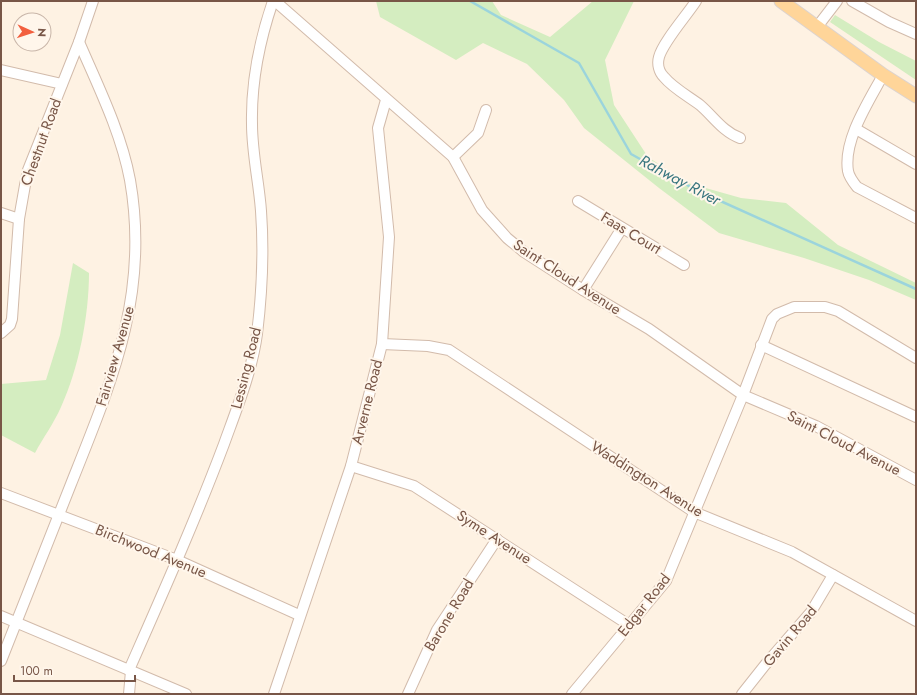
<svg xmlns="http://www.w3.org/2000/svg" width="917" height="695" font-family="Jost,sans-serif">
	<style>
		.green { fill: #d4edc0 }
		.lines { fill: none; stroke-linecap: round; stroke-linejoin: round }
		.stream { stroke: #9bd4dc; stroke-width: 2.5 }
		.minor-casing { stroke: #d2bbab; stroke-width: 12 }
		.major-casing { stroke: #dcd3cf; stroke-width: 15 }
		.minor { stroke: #fff; stroke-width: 10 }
		.major { stroke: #ffd599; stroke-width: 13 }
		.labels { text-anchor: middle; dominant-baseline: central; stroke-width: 4; stroke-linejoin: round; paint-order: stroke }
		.street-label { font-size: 15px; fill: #785647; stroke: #fff6eb }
		.water-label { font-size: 16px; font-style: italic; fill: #39767f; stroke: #fff6eb }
	</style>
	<rect width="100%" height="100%" fill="#fef2e3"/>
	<g class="green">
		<path d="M376 1H492L501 15 550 37 593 1H634L605 60 614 105 648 157 688 183 741 198 786 203 838 245 916 283V300L869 280 804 258 719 233 659 188 584 128 564 100 527 64 483 43 456 60 380 17Z"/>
		<path d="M835 15 879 42 916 61V80L830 22Z"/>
		<path d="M73 263 89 273C89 315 79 368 61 407 54 423 43 438 35 453L1 435V384L46 380 60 335Z"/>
	</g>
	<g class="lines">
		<path class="stream" d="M470 1 579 63 631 154 696 190 916 289"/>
		<g class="minor-casing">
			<g id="minor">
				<path d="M275 1 453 157 482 210 507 238 524 252 583 290 649 329 743 395 816 426 916 480"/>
				<path d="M696 1C687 15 663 42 659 57 657 64 659 72 664 77 673 88 688 96 700 105 713 116 723 132 740 138"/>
				<path d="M852 1 889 22 916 34"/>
				<path d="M817 27 837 1"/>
				<path d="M1 70 62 84"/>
				<path d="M883 75C869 101 843 140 848 171 849 177 853 182 857 187L916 218"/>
				<path d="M856 129 916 164"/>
				<path d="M453 157 478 133 486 110"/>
				<path d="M578 201 684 265"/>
				<path d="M1 213 19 219"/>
				<path d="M583 290 622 228"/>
				<path d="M1 333 10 325 12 319 19 219 25 185 28 170 79 42 93 1"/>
				<path d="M382 344 428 346 449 350 694 512 792 552 916 621"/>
				<path d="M761 345 916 417"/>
				<path d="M351 466 414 486 629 625"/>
				<path d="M1 493 177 560 299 615"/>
				<path d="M1 616 186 694"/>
				<path d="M1 661C24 602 48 543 71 484 112 381 150 294 130 180 121 132 98 86 79 42"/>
				<path d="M129 670C162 595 195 521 224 444 237 408 252 371 257 334 262 293 264 252 261 211 259 182 252 154 252 124 251 81 259 42 273 1"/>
				<path d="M129 694 131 671"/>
				<path d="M274 694 351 466 382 344 389 237 378 128 386 100"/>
				<path d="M408 694 437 630 497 539"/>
				<path d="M572 694 666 581 743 395 772 319 777 314 794 307H825L838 311 916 358"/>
				<path d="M742 694 765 665 811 612 833 575"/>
			</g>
		</g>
		<g class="major-casing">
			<path id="major" d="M781 1 883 75 916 96"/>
		</g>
		<use href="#minor" class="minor"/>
		<use href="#major" class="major"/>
	</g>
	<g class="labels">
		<g class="street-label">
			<text transform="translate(41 142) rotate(-70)">Chestnut Road</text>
			<text transform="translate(631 233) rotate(31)">Faas Court</text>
			<text transform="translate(567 277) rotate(33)">Saint Cloud Avenue</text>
			<text transform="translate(115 356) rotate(-74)">Fairview Avenue</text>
			<text transform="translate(246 368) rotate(-76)">Lessing Road</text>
			<text transform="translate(367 402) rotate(-76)">Arverne Road</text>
			<text transform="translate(844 443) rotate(27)">Saint Cloud Avenue</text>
			<text transform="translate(647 479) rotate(32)">Waddington Avenue</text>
			<text transform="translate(494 537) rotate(33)">Syme Avenue</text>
			<text transform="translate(151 551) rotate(22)">Birchwood Avenue</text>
			<text transform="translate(644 605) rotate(-52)">Edgar Road</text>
			<text transform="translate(449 615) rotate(-59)">Barone Road</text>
			<text transform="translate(790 636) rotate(-50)">Gavin Road</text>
		</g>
		<g class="water-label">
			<text transform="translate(680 180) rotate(28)">Rahway River</text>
		</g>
	</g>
	<rect width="917" height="695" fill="none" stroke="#785647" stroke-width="4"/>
	<g transform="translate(32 32) rotate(93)"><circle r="19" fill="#fff6eb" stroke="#c9b6a9"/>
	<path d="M0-3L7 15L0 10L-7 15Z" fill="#f25f3e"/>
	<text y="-6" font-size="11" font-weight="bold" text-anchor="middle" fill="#785647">N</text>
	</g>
	<path d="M14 675v6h121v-6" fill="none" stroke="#785647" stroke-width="2"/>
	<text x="20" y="675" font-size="12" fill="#785647" stroke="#fff6eb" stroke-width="3" paint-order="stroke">100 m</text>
</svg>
